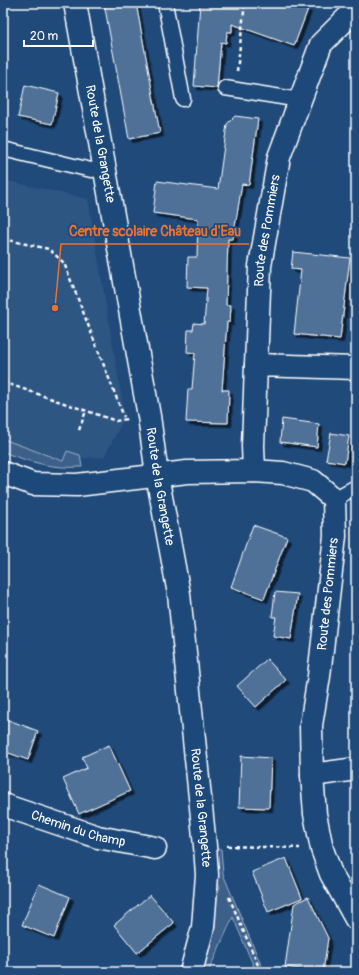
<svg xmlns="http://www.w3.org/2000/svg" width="359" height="975" font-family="Pangolin,sans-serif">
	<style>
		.built { fill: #2e5683 }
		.green { fill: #3c618b; stroke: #9eb0c5 }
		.building { fill: #507197; stroke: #fff; filter: url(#shadow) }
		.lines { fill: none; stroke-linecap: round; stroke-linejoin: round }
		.service-casing { stroke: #fff; stroke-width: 17 }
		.minor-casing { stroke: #fff; stroke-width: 25 }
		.path { stroke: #fff; stroke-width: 2.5; stroke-dasharray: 4 3; stroke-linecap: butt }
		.service { stroke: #1f4a7a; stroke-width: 14 }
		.minor { stroke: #1f4a7a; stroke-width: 22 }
		.labels { text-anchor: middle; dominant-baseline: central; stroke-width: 3.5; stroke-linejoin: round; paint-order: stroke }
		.street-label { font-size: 13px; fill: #fff; stroke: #1f4a7a }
		.leader { fill: none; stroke: #eb7230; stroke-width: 1.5 }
		.callout-dot { fill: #eb7230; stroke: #1f4a7a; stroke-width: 1.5 }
		.callout-label { font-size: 14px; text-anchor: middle; font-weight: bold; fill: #eb7230; stroke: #1f4a7a; stroke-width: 3.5; stroke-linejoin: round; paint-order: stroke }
	</style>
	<defs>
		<filter id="shadow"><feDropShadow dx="3.5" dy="3.5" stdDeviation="0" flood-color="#0009"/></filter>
	</defs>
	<rect width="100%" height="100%" fill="#1f4a7a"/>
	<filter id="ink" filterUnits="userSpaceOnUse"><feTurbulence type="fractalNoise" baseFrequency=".025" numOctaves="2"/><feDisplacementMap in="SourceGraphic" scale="8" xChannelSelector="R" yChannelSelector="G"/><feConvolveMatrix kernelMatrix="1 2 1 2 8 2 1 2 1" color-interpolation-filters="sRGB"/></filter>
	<g filter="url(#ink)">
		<path class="built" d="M3 180 88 199 125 417 104 457 33 461 3 449Z"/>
		<g class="green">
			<path d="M3 439 63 461 67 451 80 455 82 467C52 469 30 462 3 452Z"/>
			<path d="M216 849H221L223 874 264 972H256L233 917 208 972H201L214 929 217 893 220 887 217 883Z"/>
		</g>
		<g class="building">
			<path d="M104 3H136L160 133 129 139Z"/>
			<path d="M200 3H290L308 9 294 46 232 24V32H227L226 43 221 42 217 88 194 86Z"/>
			<path d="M25 85 59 93 52 124 18 117Z"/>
			<path d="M235 116 258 119 249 185 242 184 233 239H228L226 305H231L230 322H227L222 390H229L228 423 186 422 188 389H192L195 353 187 352 188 330H193L194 323 204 324 207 288 187 287 188 257H197L198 219 153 213 157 181 218 189 227 124Z"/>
			<path d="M293 252 350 258 340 339 294 334 301 270 291 269Z"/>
			<path d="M282 419 319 424 317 447 280 442Z"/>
			<path d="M331 433 349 436 345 463 326 460Z"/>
			<path d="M253 525 287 537 264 599 231 587Z"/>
			<path d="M275 592 298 594 291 639 273 636 276 617H272Z"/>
			<path d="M267 659 286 680 256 707 237 686Z"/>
			<path d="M3 718 38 731 28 760 3 751Z"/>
			<path d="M109 745 130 791 79 814 63 779 87 768 82 757Z"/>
			<path d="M241 756 271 758 269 808 239 807Z"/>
			<path d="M286 858 302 898 268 912 252 872Z"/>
			<path d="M39 884 70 897 54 938 22 925Z"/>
			<path d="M150 895 174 923 137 953 114 925Z"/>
			<path d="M308 897 328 938 323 972 285 967 294 904Z"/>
		</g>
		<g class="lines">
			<g class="service-casing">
				<g id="service">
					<path d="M165 3 183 99"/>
					<path d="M225 88 300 100"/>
					<path d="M3 149 91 170 104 168"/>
					<path d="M334 499 356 487"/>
				</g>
			</g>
			<g class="minor-casing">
				<g id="minor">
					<path id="s1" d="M75 3 149 416 157 475 179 594 205 846 207 875 203 927 191 972"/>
					<path id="s2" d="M256 365 260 266 279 157 321 44 356 9"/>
					<path d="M254 471 253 446 256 365 356 368"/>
					<path d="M3 473 33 484 77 485 187 472 254 471 283 473 313 481 334 499 335 536 319 676 311 725 312 775 315 814 322 849 331 874 356 919"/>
					<path d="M312 775 356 769"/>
					<path id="s3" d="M3 805 98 837 155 848"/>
				</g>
			</g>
			<g class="path">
				<path d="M237 71 245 3"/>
				<path d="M3 239 49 249 64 263 124 417"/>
				<path d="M3 382 116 421 127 419"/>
				<path d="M79 430 86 411"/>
				<path d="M227 846 300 848"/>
				<path d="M229 897 261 972"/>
			</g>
			<use href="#service" class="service"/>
			<use href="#minor" class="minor"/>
		</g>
	</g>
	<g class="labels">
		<g class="street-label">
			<text stroke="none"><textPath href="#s1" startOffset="143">Route de la Grangette</textPath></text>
			<text stroke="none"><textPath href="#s2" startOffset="135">Route des Pommiers</textPath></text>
			<text stroke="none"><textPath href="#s1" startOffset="491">Route de la Grangette</textPath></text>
			<text transform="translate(328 594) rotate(-84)">Route des Pommiers</text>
			<text stroke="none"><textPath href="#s1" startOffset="815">Route de la Grangette</textPath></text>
			<text stroke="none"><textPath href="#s3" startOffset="79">Chemin du Champ</textPath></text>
		</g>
	</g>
	<path class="leader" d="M55 308L61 244H249"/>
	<circle class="callout-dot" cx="55" cy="308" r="4"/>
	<g class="callout-label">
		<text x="155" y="236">Centre scolaire Château d'Eau</text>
	</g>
	<rect width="359" height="975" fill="none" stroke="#1f4a7a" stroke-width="16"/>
	<rect x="8" y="8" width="343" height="959" fill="none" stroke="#fff" stroke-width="1.5" filter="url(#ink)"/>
	<path d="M24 40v6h69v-6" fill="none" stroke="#ffffff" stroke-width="2"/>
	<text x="30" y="40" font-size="12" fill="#ffffff" stroke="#1f4a7a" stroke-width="3" paint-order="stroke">20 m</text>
</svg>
